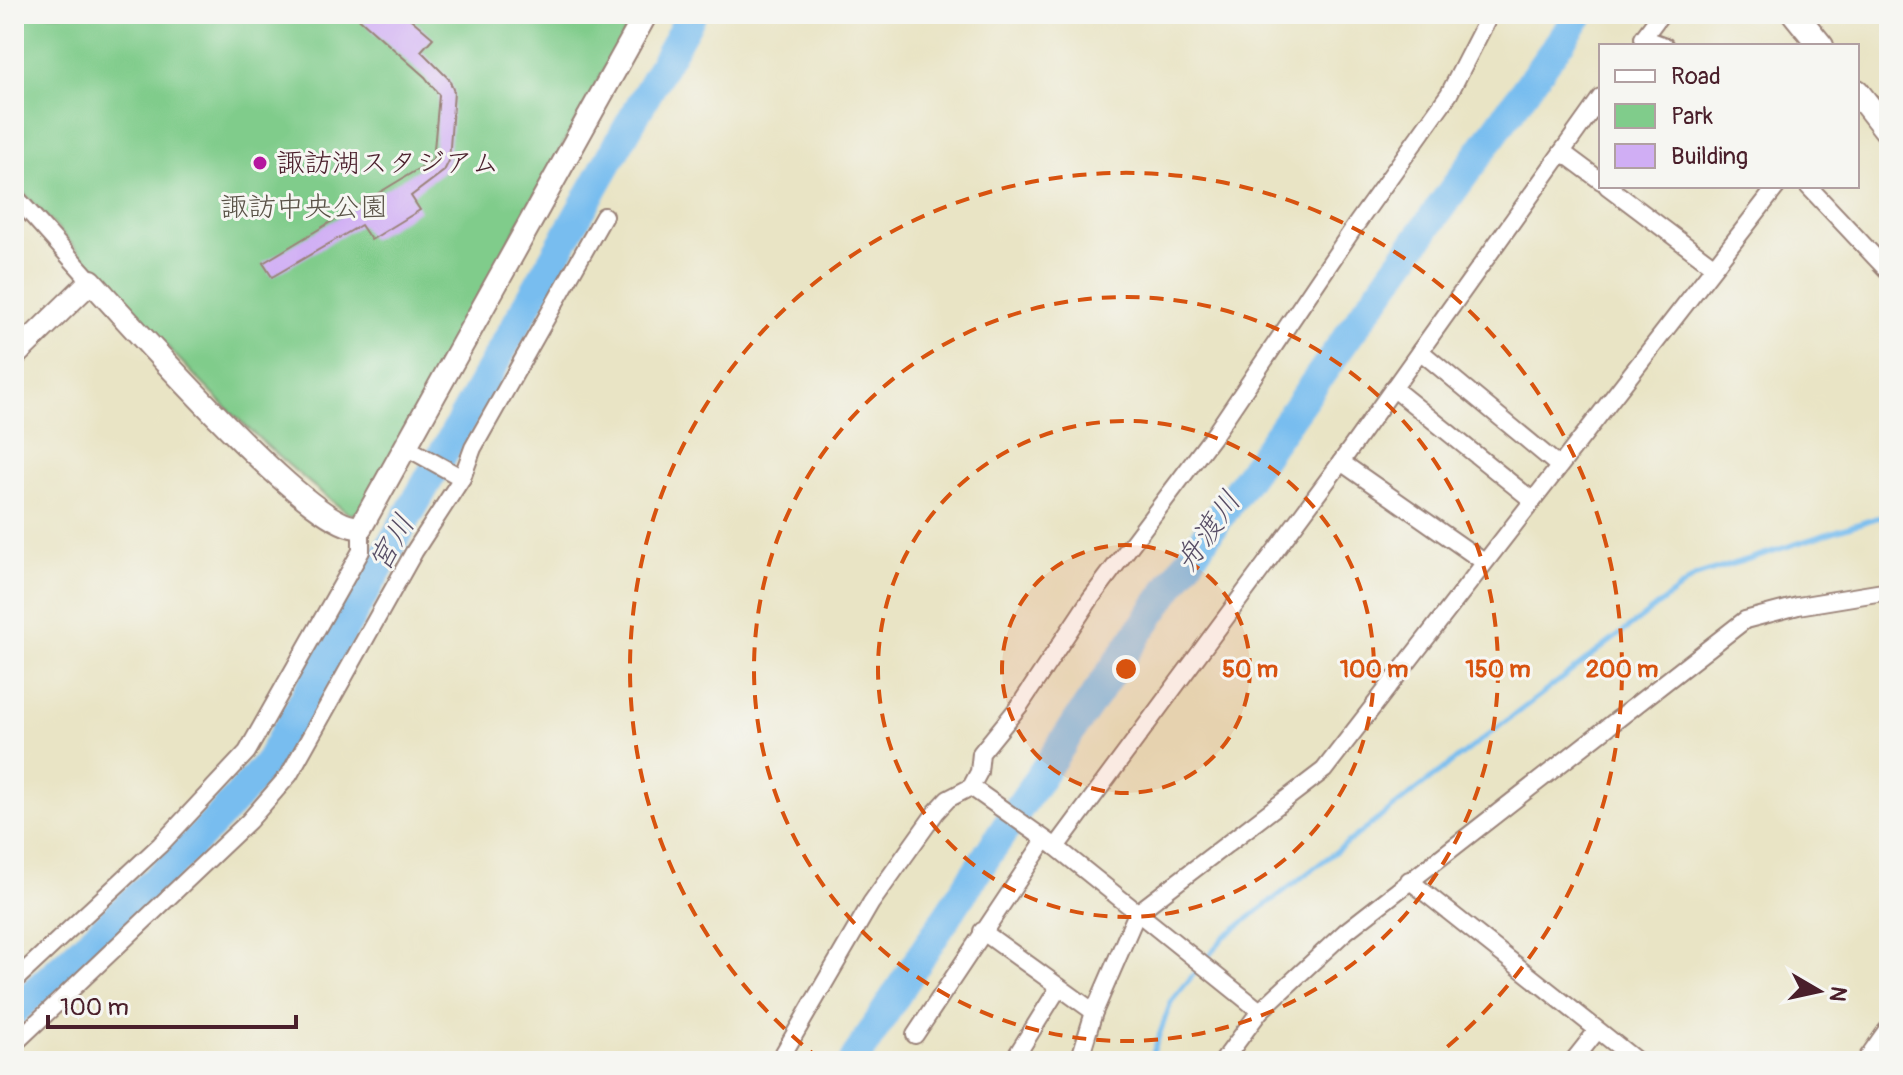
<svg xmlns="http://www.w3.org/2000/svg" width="1903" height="1075" font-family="Pangolin,'Klee One',sans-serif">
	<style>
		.green { fill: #80cc8b; stroke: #65765b; stroke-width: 2 }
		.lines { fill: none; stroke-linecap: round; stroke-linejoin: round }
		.stream { stroke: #78bdef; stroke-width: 5 }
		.river { stroke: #78bdef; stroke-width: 30 }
		.building { fill: #d0aef4 }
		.street-casing { stroke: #9a8278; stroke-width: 20 }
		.secondary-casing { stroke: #9a8278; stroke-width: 26 }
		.primary-casing { stroke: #9a8278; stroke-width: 28 }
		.street { stroke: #fff; stroke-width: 16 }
		.secondary { stroke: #fff; stroke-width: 22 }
		.primary { stroke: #fff; stroke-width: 24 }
		.ring { fill: none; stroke: #d8530f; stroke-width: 4; stroke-dasharray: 14 10 }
		.poi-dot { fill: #b5179e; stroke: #f6f6f2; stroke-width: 3 }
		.labels { text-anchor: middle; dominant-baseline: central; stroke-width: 6; stroke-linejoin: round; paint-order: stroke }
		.poi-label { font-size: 28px; fill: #4a1f2b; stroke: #f6f6f2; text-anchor: start }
		.park-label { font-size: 28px; fill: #5a5348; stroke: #f6f6f2 }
		.water-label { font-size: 30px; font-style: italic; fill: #584e66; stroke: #f6f6f2 }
		.centre { fill: #d8530f; stroke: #f6f6f2; stroke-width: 4 }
		.ring-label { font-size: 24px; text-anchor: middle; font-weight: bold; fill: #d8530f; stroke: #f6f6f2; stroke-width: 6; stroke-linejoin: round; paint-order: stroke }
	</style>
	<rect width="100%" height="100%" fill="#f6f6f2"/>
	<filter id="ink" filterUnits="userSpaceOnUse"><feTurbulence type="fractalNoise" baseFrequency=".0125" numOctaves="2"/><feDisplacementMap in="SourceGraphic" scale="16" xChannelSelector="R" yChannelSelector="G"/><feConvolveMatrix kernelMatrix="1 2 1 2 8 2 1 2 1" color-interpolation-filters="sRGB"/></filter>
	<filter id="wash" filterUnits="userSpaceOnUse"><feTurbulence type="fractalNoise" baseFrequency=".006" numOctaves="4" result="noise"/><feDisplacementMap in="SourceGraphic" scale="32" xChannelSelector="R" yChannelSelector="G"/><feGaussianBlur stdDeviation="1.8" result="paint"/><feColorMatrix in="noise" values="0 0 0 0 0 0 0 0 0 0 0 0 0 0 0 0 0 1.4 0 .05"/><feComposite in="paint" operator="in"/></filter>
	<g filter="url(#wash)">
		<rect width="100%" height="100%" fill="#e9e4c5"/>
		<path class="green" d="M17 14H635L359 513 349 514C223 420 123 295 14 183V17Z"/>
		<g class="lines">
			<path class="stream" d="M1150 1061 1171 1002 1224 937 1696 576 1889 514"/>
			<g class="river">
				<path d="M14 1011C101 930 193 852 269 761L692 14"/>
				<path d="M854 1061C1081 701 1331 359 1580 14"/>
			</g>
		</g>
		<g id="blocks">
			<path class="building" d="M354 14H405L433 38 421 51 449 79 454 92 449 161 444 171 411 196 420 210 371 240 361 225 272 277 263 263 433 160 439 95 425 77Z"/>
		</g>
	</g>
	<g filter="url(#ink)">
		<use href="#blocks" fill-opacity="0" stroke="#9a8278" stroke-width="2"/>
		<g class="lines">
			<g class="street-casing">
				<g id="street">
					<path d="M1661 14 1643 38 1665 46"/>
					<path d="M1562 152 1601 181"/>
					<path d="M1607 186 1713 266"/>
					<path d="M1808 186 1889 272"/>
					<path d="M14 195 91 281"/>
					<path d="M1420 351 1559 466"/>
					<path d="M1393 388 1532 500"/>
					<path d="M406 447 462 478"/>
					<path d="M1341 462 1484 562"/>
					<path d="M971 787 1056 847 1260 1011"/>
					<path d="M1056 847 1341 462 1601 97"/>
					<path d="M1409 880 1637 1061"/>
					<path d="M982 931 1094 1012"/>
					<path d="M14 981 160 845 247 752 361 551V527"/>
					<path d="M915 1035 1045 840"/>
					<path d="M14 1044 249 821 289 775 414 552 462 478 473 448 604 216"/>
					<path d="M1016 1056 1059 987"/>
					<path d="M779 1061 871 903 936 812 948 799 971 787 979 772 981 753 1020 705 1091 598 1216 432 1355 226 1449 94 1490 14"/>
					<path d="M1079 1061 1094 1012 1137 913 1324 770 1777 186"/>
					<path d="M1223 1061 1260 1011 1345 932 1745 620 1798 606 1889 591"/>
					<path d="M1573 1061 1596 1032"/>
				</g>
			</g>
			<g class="secondary-casing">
				<path id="secondary" d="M14 356 91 281C129 322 315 535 361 527L646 14"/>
			</g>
			<g class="primary-casing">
				<g id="primary">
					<path d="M1795 14 1821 46"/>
					<path d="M1857 92 1889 133"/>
					<path d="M1870 1061 1889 1034"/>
				</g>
			</g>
			<use href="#street" class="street"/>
			<use href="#secondary" class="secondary"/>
			<use href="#primary" class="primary"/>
		</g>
	</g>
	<circle cx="1126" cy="669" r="124" fill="#d8530f" fill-opacity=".12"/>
	<g class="ring">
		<circle cx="1126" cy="669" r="124"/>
		<circle cx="1126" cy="669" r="248"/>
		<circle cx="1126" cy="669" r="372"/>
		<path d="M821 1060A496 496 0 1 1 1431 1060"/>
	</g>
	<circle class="poi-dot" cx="260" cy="163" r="8"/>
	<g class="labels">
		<g class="poi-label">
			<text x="276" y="163">諏訪湖スタジアム</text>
		</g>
		<g class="park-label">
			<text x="304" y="207">諏訪中央公園</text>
		</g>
		<g class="water-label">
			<text transform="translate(1208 531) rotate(-55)">舟渡川</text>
			<text transform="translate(392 543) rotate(-60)">宮川</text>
		</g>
	</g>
	<circle cx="1126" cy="669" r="12" class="centre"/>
	<g class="ring-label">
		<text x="1250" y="677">50 m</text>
		<text x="1374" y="677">100 m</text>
		<text x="1498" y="677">150 m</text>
		<text x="1622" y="677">200 m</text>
	</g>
	<rect width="1903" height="1075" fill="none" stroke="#f6f6f2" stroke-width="48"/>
	<rect x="1599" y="44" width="260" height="144" fill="#f6f6f2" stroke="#b1a0a2" stroke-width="2"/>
	<rect x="1615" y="70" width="40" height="12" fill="#ffffff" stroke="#b1a0a2" stroke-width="2"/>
	<text x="1671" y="84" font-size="24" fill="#4a1f2b">Road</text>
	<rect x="1615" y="104" width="40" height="24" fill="#80cc8b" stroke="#b1a0a2" stroke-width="2"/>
	<text x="1671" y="124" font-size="24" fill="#4a1f2b">Park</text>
	<rect x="1615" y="144" width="40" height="24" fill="#d0aef4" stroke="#b1a0a2" stroke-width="2"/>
	<text x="1671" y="164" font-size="24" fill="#4a1f2b">Building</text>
	<g transform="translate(1819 991) rotate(99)" stroke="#f6f6f2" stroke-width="6" paint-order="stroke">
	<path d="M0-6L14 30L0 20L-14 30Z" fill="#4a1f2b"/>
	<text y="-12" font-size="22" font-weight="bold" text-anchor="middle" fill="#4a1f2b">N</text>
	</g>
	<path d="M48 1015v12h248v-12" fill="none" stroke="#4a1f2b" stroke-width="4"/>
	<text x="60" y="1015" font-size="24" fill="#4a1f2b" stroke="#f6f6f2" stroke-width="6" paint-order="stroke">100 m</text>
</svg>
